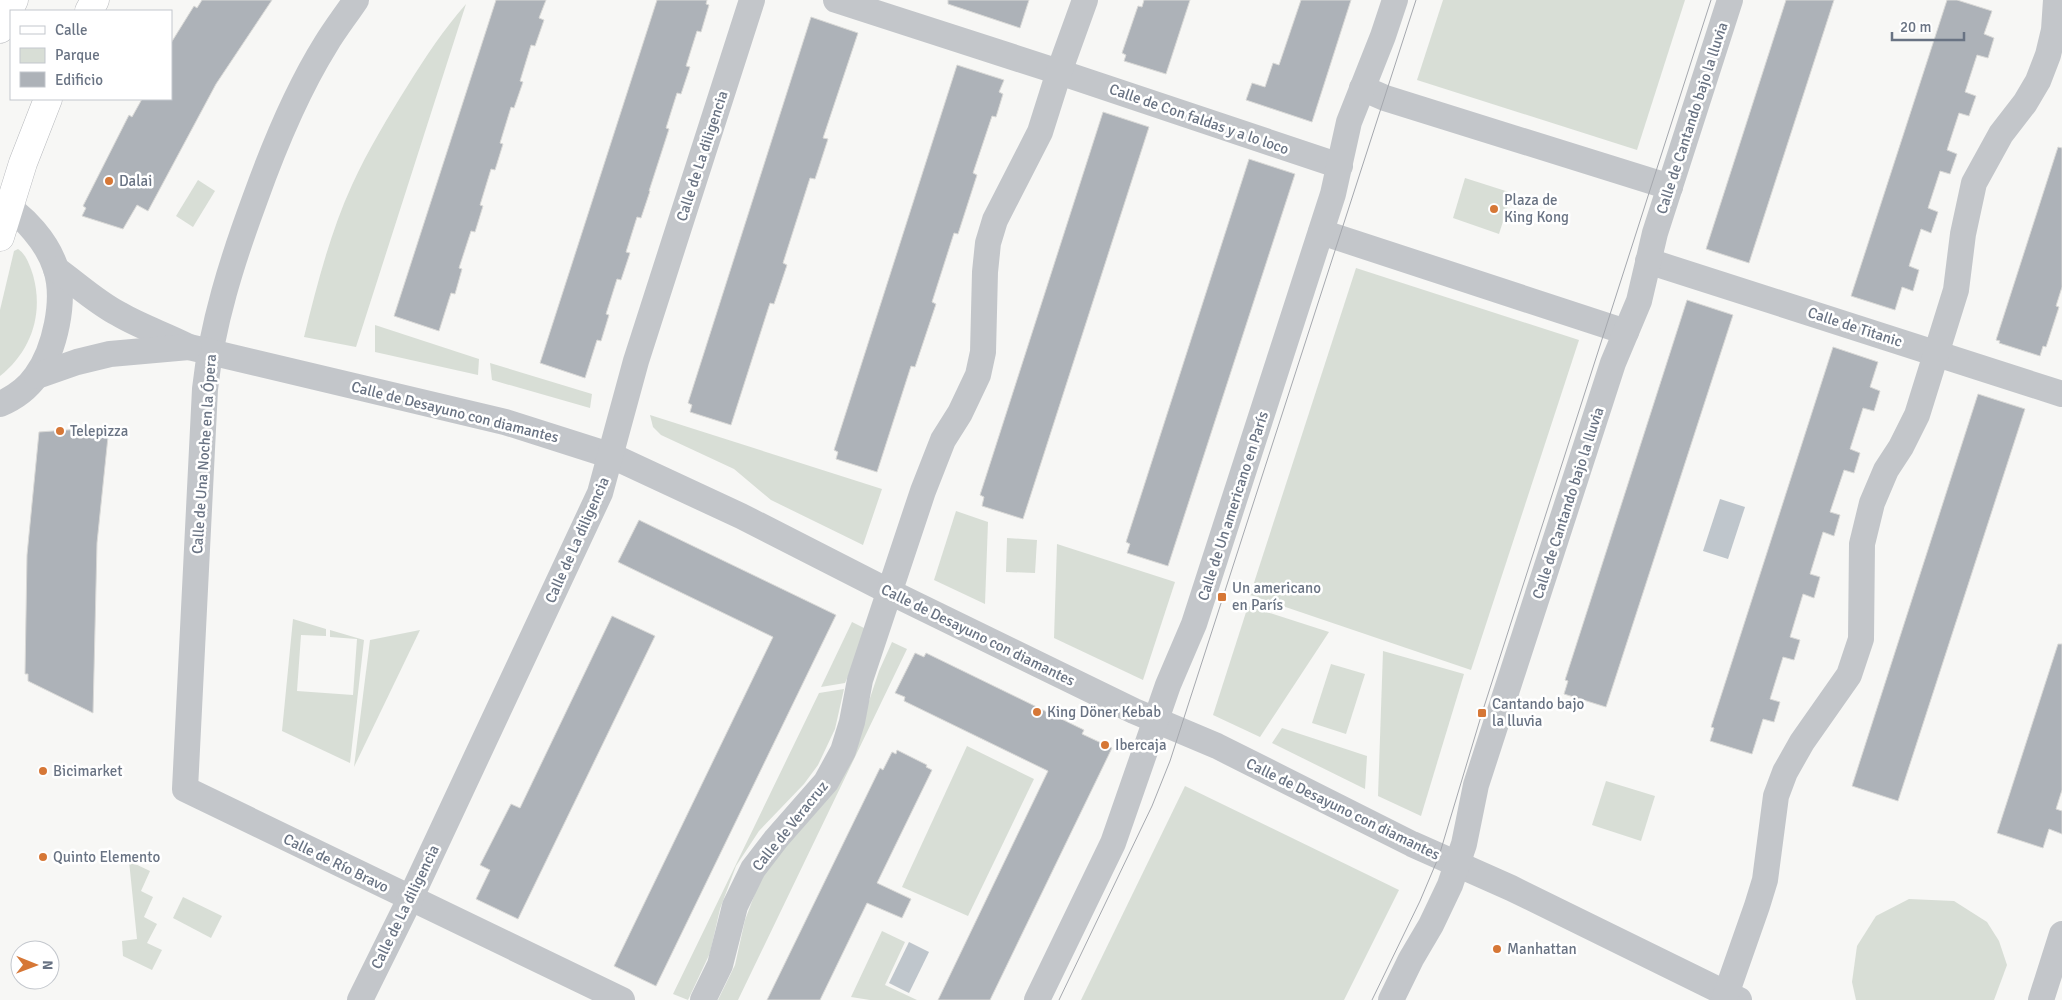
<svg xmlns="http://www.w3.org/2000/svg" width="2062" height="1000" font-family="Signika,sans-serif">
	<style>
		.green { fill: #d8ded6 }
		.water { fill: #bfc6cc }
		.building { fill: #adb2b8; stroke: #d9d9d7 }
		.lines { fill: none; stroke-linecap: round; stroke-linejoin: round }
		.major-casing { stroke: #b7b9bd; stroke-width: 29 }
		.minor { stroke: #c3c6ca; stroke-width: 26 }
		.major { stroke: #fff; stroke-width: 28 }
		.tram { stroke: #a5a8ae; stroke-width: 1 }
		.poi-dot { fill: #d67736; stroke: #fff; stroke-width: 2 }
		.labels { text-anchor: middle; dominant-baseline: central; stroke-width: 5; stroke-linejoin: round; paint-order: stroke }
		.street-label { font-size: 15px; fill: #697383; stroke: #fff }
		.poi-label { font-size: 15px; fill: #697383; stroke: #fff; text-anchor: start }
	</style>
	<rect width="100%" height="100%" fill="#f7f7f5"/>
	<g class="green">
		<path d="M1443 0H1685L1637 150 1417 80Z"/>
		<path d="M466 4 356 347 304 337C317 285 330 233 352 185 368 150 388 117 408 85 426 56 444 29 466 4Z"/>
		<path d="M1465 178 1512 193 1499 234 1453 218Z"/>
		<path d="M198 180 215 191 193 227 176 216Z"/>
		<path d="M18 249C26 254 30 266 33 275 44 314 31 351 0 376V310L14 251Z"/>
		<path d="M1356 268 1579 340 1471 670 1250 595Z"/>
		<path d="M375 325 479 359 478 375 375 352Z"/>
		<path d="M490 363 592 394 590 408 492 380Z"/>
		<path d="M650 415 882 489 863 545 771 500 734 469 661 435 653 427Z"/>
		<path d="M956 511 988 522 985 604 934 580Z"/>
		<path d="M1007 538 1037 540 1035 573 1006 572Z"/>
		<path d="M1057 544 1175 582 1143 680 1054 638Z"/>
		<path d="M1248 606 1329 632 1260 737 1213 715Z"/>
		<path d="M293 619 326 629V636L301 635 297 691 353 695 357 639 330 637V630L364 640 350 763 282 731Z"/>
		<path d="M852 622 868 630 845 683 821 687Z"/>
		<path d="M420 630 354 767 370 640Z"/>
		<path d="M892 642 907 649 738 1000H718L735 965 745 920 760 880 869 701 879 671Z"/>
		<path d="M1383 651 1464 674 1421 816 1378 796Z"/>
		<path d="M1331 664 1365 674 1346 734 1312 723Z"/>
		<path d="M844 689 835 729 818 765 804 784 759 831 736 866 720 909 710 953 688 1000 673 994 819 693Z"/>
		<path d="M1282 728 1367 756 1365 789 1272 743Z"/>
		<path d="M967 746 1034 779 968 916 902 887Z"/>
		<path d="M1606 781 1655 796 1641 841 1592 825Z"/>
		<path d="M1185 786 1399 890 1344 1000H1081Z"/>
		<path d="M129 861 150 871 141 891 153 897 144 917 157 924 147 943 162 950 152 970 123 956 122 941 137 939Z"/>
		<path d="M183 897 222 916 211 938 173 918Z"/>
		<path d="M1909 899 1954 901 1987 922 1999 941 2007 965 1994 1000H1856L1852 982 1857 946 1876 916Z"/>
		<path d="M882 931 905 942 885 985 917 1000H870L851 997Z"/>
	</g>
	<g class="water">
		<path d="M1720 499 1745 507 1728 559 1703 551Z"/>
		<path d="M909 942 929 952 909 993 889 983Z"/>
	</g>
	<g class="building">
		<path d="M202 0H272L216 84 148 211 137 205 123 229 82 216 86 208 83 206 129 115 132 117 142 99H171V43L194 6 197 8Z"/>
		<path d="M496 0H546L539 18 544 20 535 46 531 45 520 81 523 82 514 108 511 107 500 143 503 144 495 170 491 169 480 205 483 206 475 232 471 231 459 268 462 269 455 294 451 293 439 331 394 316Z"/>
		<path d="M657 0H707L706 4 709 5 701 32 697 31 686 66 690 67 681 94 677 93 666 128 669 129 649 191H650L641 218 637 217 626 252 630 253 621 280 617 279 606 314 609 315 601 341 597 340 585 378 540 363Z"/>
		<path d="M948 0H1029L1020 28 948 4Z"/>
		<path d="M1144 0H1190L1166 74 1124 61 1126 55 1122 53 1138 6 1142 7Z"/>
		<path d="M1301 0H1351L1312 122 1246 100 1252 83 1265 87 1273 63 1279 65Z"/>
		<path d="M1786 0H1834L1749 263 1706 249Z"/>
		<path d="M1947 0H1957L1992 11 1984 34 1994 38 1988 58 1977 55 1965 92 1976 96 1969 116 1959 113 1947 150 1957 154 1950 174 1940 171 1928 208 1938 212 1931 233 1921 229 1909 266 1919 270 1913 291 1902 287 1895 310 1851 296Z"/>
		<path d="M811 17 858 33 823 138 828 139 815 179 810 178 783 263 787 265 774 304 770 303 731 425 690 412 692 405 688 403Z"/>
		<path d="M957 65 1004 80 999 92 1003 94 996 117 992 116 973 173 977 175 958 234 954 233 932 302 936 304 915 367 911 366 877 472 836 459 838 452 834 450Z"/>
		<path d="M1103 112 1149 127 1023 519 982 506 984 497 980 495Z"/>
		<path d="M2058 147 2062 148V287L2056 306 2059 307 2046 347 2043 346 2040 356 1999 343 2000 341 1996 340Z"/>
		<path d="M1249 159 1295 174 1168 566 1127 553 1130 544 1126 542Z"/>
		<path d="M1687 300 1733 315 1606 707 1564 694 1568 681 1565 680Z"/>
		<path d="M1833 347 1878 362 1870 387 1880 391 1874 411 1863 408 1850 449 1860 453 1854 473 1844 470 1830 512 1840 515 1834 536 1823 532 1810 574 1820 577 1814 598 1803 594 1790 637 1800 640 1794 660 1783 657 1770 699 1780 702 1774 722 1763 719 1752 754 1710 741 1714 728 1711 727Z"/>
		<path d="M1978 394 2025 409 1898 801 1852 786Z"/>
		<path d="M109 427 97 543 93 713 28 681V674H25L27 555 39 432Z"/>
		<path d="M639 520 836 615 656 986 614 966 773 637 618 562Z"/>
		<path d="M612 616 655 636 518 919 476 899 490 870 480 865 511 804 520 808Z"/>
		<path d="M2058 644H2062V790L2056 809 2062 811V834L2049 829 2043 848 1997 833Z"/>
		<path d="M915 653 924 657 926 653 1084 730 1082 734 1112 748 990 1000H938L1048 771 904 701 905 697 895 693Z"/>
		<path d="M897 750 927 765 926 767 932 770 877 883 911 899 902 918 867 903 820 1000H767L880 768 883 770 892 752 896 754Z"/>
	</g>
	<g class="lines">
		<g class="major-casing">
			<g id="major">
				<path d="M89 11 95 0"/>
				<path d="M0 29 14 0"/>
				<path d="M0 237 23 163 48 99"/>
			</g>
		</g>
		<g class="minor">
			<path d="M356 0C346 15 335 29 326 44 296 92 274 146 255 199 232 261 212 324 205 389L185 789 622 1000"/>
			<path d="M836 0 1059 72 1340 166"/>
			<path d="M1362 88 1385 98 1670 187"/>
			<path d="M0 203C24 215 48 243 56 269 66 300 55 350 36 376 27 389 14 398 0 404"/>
			<path d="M1321 232 1626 332"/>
			<path d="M1648 261 2062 394"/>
			<path d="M56 269C77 284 96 302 119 314 141 327 166 335 189 347L505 422 612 456 741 516 890 592 1134 711 1217 746 1412 844 1511 888 1739 1000"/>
			<path d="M37 376 77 362 110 354 189 347"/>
			<path d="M360 1000 410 899 600 493 636 361 752 0"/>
			<path d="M703 1000 720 965 735 906 753 869 776 839 826 782 843 751 852 722 860 680 923 491 943 440 960 413 978 375 983 352 985 272 988 243 995 220 1040 132 1059 72 1085 0"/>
			<path d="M1037 1000 1113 843 1168 685 1194 624 1333 194 1349 122 1383 36 1395 0"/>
			<path d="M1391 1000 1411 959 1431 925 1450 885 1464 844 1476 785 1613 363 1639 301 1655 233 1730 0"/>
			<path d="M1724 1000 1757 906 1765 880 1776 796 1785 772 1802 742 1849 675 1861 639 1862 544 1872 503 1886 470 1901 447 1917 415 1956 290 1963 234 1974 183 2001 134 2025 103 2038 81 2048 55 2054 30 2056 0"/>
			<path d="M2041 1000 2062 934"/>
		</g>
		<use href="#major" class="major"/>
		<g class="tram">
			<path d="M1059 1000 1152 806 1170 761 1416 0"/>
			<path d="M1372 1000 1420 901 1439 856 1482 713 1711 0"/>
		</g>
	</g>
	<g class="poi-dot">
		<circle cx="109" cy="181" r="5"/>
		<circle cx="1494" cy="209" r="5"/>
		<circle cx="60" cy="431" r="5"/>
		<rect x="1217" y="592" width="10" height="10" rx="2.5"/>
		<circle cx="1037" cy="712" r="5"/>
		<rect x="1477" y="708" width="10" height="10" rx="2.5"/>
		<circle cx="1105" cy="745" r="5"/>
		<circle cx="43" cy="771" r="5"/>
		<circle cx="43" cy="857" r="5"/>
		<circle cx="1497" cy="949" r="5"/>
	</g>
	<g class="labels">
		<g class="street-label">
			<text transform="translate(1692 118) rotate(-72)">Calle de Cantando bajo la lluvia</text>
			<text transform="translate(1199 119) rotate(19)">Calle de Con faldas y a lo loco</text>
			<text transform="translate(702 156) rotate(-72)">Calle de La diligencia</text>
			<text transform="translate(1855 327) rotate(18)">Calle de Titanic</text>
			<text transform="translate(455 412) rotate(14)">Calle de Desayuno con diamantes</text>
			<text transform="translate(204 454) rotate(-86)">Calle de Una Noche en la Ópera</text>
			<text transform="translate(1568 503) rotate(-72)">Calle de Cantando bajo la lluvia</text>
			<text transform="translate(1233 506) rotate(-72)">Calle de Un americano en París</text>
			<text transform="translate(577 540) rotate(-66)">Calle de La diligencia</text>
			<text transform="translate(978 635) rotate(26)">Calle de Desayuno con diamantes</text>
			<text transform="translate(1343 809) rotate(26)">Calle de Desayuno con diamantes</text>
			<text transform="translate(790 826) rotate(-51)">Calle de Veracruz</text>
			<text transform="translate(336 863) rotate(26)">Calle de Río Bravo</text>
			<text transform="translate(405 907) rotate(-64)">Calle de La diligencia</text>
		</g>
		<g class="poi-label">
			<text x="119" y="181">Dalai</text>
			<text x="1504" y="200">Plaza de<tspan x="1504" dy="17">King Kong</tspan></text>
			<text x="70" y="431">Telepizza</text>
			<text x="1232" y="588">Un americano<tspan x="1232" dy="17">en París</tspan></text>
			<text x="1492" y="704">Cantando bajo<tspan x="1492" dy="17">la lluvia</tspan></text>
			<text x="1047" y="712">King Döner Kebab</text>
			<text x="1115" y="745">Ibercaja</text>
			<text x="53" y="771">Bicimarket</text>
			<text x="53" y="857">Quinto Elemento</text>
			<text x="1507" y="949">Manhattan</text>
		</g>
	</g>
	<rect x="10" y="10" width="162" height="90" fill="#ffffff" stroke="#c3c7cd"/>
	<rect x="20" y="26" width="25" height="8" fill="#ffffff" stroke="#c3c7cd"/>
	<text x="55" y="35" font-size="15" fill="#697383">Calle</text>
	<rect x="20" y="48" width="25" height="15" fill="#d8ded6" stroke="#c3c7cd"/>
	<text x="55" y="60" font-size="15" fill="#697383">Parque</text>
	<rect x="20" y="72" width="25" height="15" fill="#adb2b8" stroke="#c3c7cd"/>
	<text x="55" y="85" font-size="15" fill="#697383">Edificio</text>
	<g transform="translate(35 965) rotate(91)"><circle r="24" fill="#ffffff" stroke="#c3c7cd"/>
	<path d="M0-4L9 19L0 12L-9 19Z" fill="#d67736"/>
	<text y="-8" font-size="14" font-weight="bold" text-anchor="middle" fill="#697383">N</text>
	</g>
	<path d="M1892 32v8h72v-8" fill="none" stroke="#697383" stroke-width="2.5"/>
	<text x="1900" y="32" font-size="15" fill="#697383" stroke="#ffffff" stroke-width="4" paint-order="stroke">20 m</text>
</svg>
